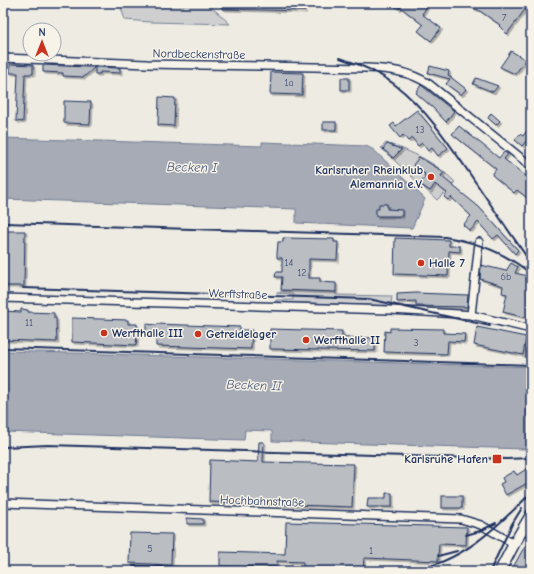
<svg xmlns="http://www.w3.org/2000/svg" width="534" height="574" font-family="'Comic Neue',sans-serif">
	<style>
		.green { fill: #cfcfcf; stroke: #757f96 }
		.water { fill: #a6abb5; stroke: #6e7992 }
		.building { fill: #babdc2; stroke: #1b2f5e; filter: url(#shadow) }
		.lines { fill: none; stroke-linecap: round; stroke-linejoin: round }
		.street-casing { stroke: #1b2f5e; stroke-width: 10 }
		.secondary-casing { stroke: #1b2f5e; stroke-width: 13 }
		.street { stroke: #f7f3e8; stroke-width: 7 }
		.secondary { stroke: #f7f3e8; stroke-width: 10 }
		.rail { stroke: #1b2f5e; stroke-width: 2 }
		.poi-dot { fill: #c8321e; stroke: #f7f3e8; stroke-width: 1.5 }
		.labels { text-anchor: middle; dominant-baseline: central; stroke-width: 3; stroke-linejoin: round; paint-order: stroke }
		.number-label { font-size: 10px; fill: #435277 }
		.street-label { font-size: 12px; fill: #1b2f5e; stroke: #f7f3e8 }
		.poi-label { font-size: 12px; font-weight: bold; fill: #1b2f5e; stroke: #f7f3e8; text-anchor: start }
		.water-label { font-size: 13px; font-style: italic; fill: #455478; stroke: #f7f3e8 }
	</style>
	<defs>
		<filter id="shadow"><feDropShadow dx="2" dy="2" stdDeviation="0" flood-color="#0004"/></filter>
	</defs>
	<rect width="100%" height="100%" fill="#eeebe2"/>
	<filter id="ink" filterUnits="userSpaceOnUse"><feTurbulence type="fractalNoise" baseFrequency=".025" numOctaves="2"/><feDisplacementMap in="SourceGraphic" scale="8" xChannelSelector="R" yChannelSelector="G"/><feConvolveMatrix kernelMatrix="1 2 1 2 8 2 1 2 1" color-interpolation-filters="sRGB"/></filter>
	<g filter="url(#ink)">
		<g class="green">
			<path d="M122 3H207L230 24 150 22 125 20 120 4Z"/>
			<path d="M386 143C413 152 435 162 455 182L437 200 381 148Z"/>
			<path d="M294 290 336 292V295L392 296 391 306 276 302V300H293V294L276 293H281V291Z"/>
		</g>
		<g class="water">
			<path d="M3 138 262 146V142L366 146 374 150 425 199 412 228 296 223V209L3 199Z"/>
			<path d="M3 351 531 367V446H525V449L272 441V431L245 430 244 440 3 432Z"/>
		</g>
		<g class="building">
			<path d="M218 3H298L305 11 223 9Z"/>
			<path d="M390 3H422L427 7 422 14 441 28 431 41 418 31 423 25 400 7 399 9Z"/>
			<path d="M474 3H518L526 8 507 34 499 26 500 25 477 9 476 10 471 6Z"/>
			<path d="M511 51 526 60 515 74 500 67Z"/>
			<path d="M10 64 33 65V74H25L23 122 16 121 18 73H10Z"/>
			<path d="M43 65 87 67H95L84 77 63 76V73L43 72Z"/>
			<path d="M430 66 449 71 448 75 466 89 461 95 446 84 450 79 428 73Z"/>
			<path d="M95 67 120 68V73L100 72V74H95Z"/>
			<path d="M271 72 303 73 302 95 270 94Z"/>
			<rect x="341" y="78" width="8" height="12"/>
			<path d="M476 78 498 86 493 92 473 84Z"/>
			<path d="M421 85 454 111 446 122 432 107 416 93Z"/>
			<path d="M159 97 175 98 174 126 158 125Z"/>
			<path d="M64 101 91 102 90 124 64 123Z"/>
			<path d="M417 110 448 148 438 156 432 148 428 151 422 143 418 146 412 138 408 141 403 135 400 138 390 126 394 123 396 126Z"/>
			<path d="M491 113 500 121 496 125 488 118Z"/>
			<rect x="323" y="122" width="13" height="8"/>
			<path d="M531 125V141L528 139 522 146 515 140 520 134 523 136Z"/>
			<path d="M459 126 499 158 504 152 508 154 504 159 531 180V201L517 190 514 193 492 175 496 169 452 134Z"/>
			<path d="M387 144 400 149H402L393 158 383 149Z"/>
			<path d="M419 157 444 172 441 176 479 207 518 250 515 254 498 235 493 239 478 222 470 231 463 225 471 216 451 197 448 200 444 197 447 193 435 184 430 191 420 184 425 177 424 175 425 174 413 165Z"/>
			<path d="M379 204H387V209L402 210V216H376V209H379Z"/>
			<path d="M3 231H25L24 286H3Z"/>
			<path d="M283 238 334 239V242H338L337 260 309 259V278H320V282L336 283V292L281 290 282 277H275L276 272H282V258H277V254L278 242H283Z"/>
			<path d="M395 238 449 240V246H460V252L449 251 448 276 394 274Z"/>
			<path d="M511 263 518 267 515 273 528 276V278L530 279 529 282H531V292L529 301 531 302V319L503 312 507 294 502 293 503 286 480 279 481 265 506 271Z"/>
			<path d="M416 293 468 295 467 307 416 306V301L397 302V294Z"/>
			<path d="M21 309 28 310V312L54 313V318H56L57 342 3 340V311L21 312Z"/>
			<path d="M72 318 128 320V324H137V331L146 332V324L157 325V324L240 327V330H252L251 349 156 346V336L137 335 136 345 72 342Z"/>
			<path d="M477 327 526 337 523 355 474 345Z"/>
			<path d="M390 328 443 329V333L465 334 464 342 448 341 447 354 384 352 385 331 390 332Z"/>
			<path d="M270 329 342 331V337L375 338V351L270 349Z"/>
			<path d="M259 442H264L263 462 354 464 352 507 209 502 210 460 258 462Z"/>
			<path d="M531 466V481L506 495 500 484 504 482 502 478 514 471 517 475Z"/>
			<path d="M386 493H392V507H367L368 498H386Z"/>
			<rect x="442" y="496" width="20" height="12"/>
			<path d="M187 518 203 519V524H187Z"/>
			<path d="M286 522 467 527 466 545 439 544 438 561 364 558 363 571 303 569V562L277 561V567L220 566V552L285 554Z"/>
			<path d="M130 533 172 534 171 565 129 563Z"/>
			<path d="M531 539V571H511L522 551Z"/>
		</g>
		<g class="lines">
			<g class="street-casing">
				<g id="street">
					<path d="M3 58 147 64 366 68C389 69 409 71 429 84L531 166"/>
					<path d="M3 298 390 310 459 314 471 315 531 329"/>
					<path d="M471 315 479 242"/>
					<path d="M3 503 461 519 481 525 514 544"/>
				</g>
			</g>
			<g class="secondary-casing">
				<path id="secondary" d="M500 571 514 544 531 515"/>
			</g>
			<use href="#street" class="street"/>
			<use href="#secondary" class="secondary"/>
			<g class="rail">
				<path d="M340 58C359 64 378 72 394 84 428 110 451 146 474 180 493 208 512 236 531 263"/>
				<path d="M5 223 445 237C477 242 506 253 531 274"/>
				<path d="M23 288 369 299 490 326"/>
				<path d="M3 348 531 365"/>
				<path d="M4 447 48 445 507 459 531 458"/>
				<path d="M466 535 480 531 496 523"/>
				<path d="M438 556 457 551"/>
				<path d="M133 566 228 568 248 571"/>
				<path d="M410 571C461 563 496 528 531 493"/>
				<path d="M490 571 512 524 522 508"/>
			</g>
		</g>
	</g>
	<g class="poi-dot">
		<circle cx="431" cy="177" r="4"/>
		<circle cx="421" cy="263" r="4"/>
		<circle cx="104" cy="333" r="4"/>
		<circle cx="198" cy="334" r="4"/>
		<circle cx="306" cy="340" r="4"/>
		<rect x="492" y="454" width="10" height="10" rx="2"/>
	</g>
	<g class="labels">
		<g class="number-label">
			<text x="504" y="18">7</text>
			<text x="289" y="83">1a</text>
			<text x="420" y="130">13</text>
			<text x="289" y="263">14</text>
			<text x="302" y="273">12</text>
			<text x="506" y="277">6b</text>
			<text x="29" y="323">11</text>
			<text x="416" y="343">3</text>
			<text x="150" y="549">5</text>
			<text x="371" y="551">1</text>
		</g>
		<g class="street-label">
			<text transform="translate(199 54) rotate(1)">Nordbeckenstraße</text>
			<text transform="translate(238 294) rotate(2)">Werftstraße</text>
			<text transform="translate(262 501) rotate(2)">Hochbahnstraße</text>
		</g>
		<g class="poi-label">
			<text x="423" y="170" text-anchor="end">Karlsruher Rheinklub<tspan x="423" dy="14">Alemannia e.V.</tspan></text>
			<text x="429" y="263">Halle 7</text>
			<text x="112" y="333">Werfthalle III</text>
			<text x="206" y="334">Getreidelager</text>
			<text x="314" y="340">Werfthalle II</text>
			<text x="488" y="459" text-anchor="end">Karlsruhe Hafen</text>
		</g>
		<g class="water-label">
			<text transform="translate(192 167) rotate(1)">Becken I</text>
			<text transform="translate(254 385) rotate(2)">Becken II</text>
		</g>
	</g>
	<rect width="534" height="574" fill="none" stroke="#f7f3e8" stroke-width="16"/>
	<rect x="8" y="8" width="518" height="558" fill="none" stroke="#1b2f5e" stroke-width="1.5" filter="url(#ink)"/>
	<g transform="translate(42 42)"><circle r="19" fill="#f7f3e8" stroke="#9fa5b1"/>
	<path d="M0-3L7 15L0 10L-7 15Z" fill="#c8321e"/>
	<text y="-6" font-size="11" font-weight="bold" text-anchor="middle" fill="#1b2f5e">N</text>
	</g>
</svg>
